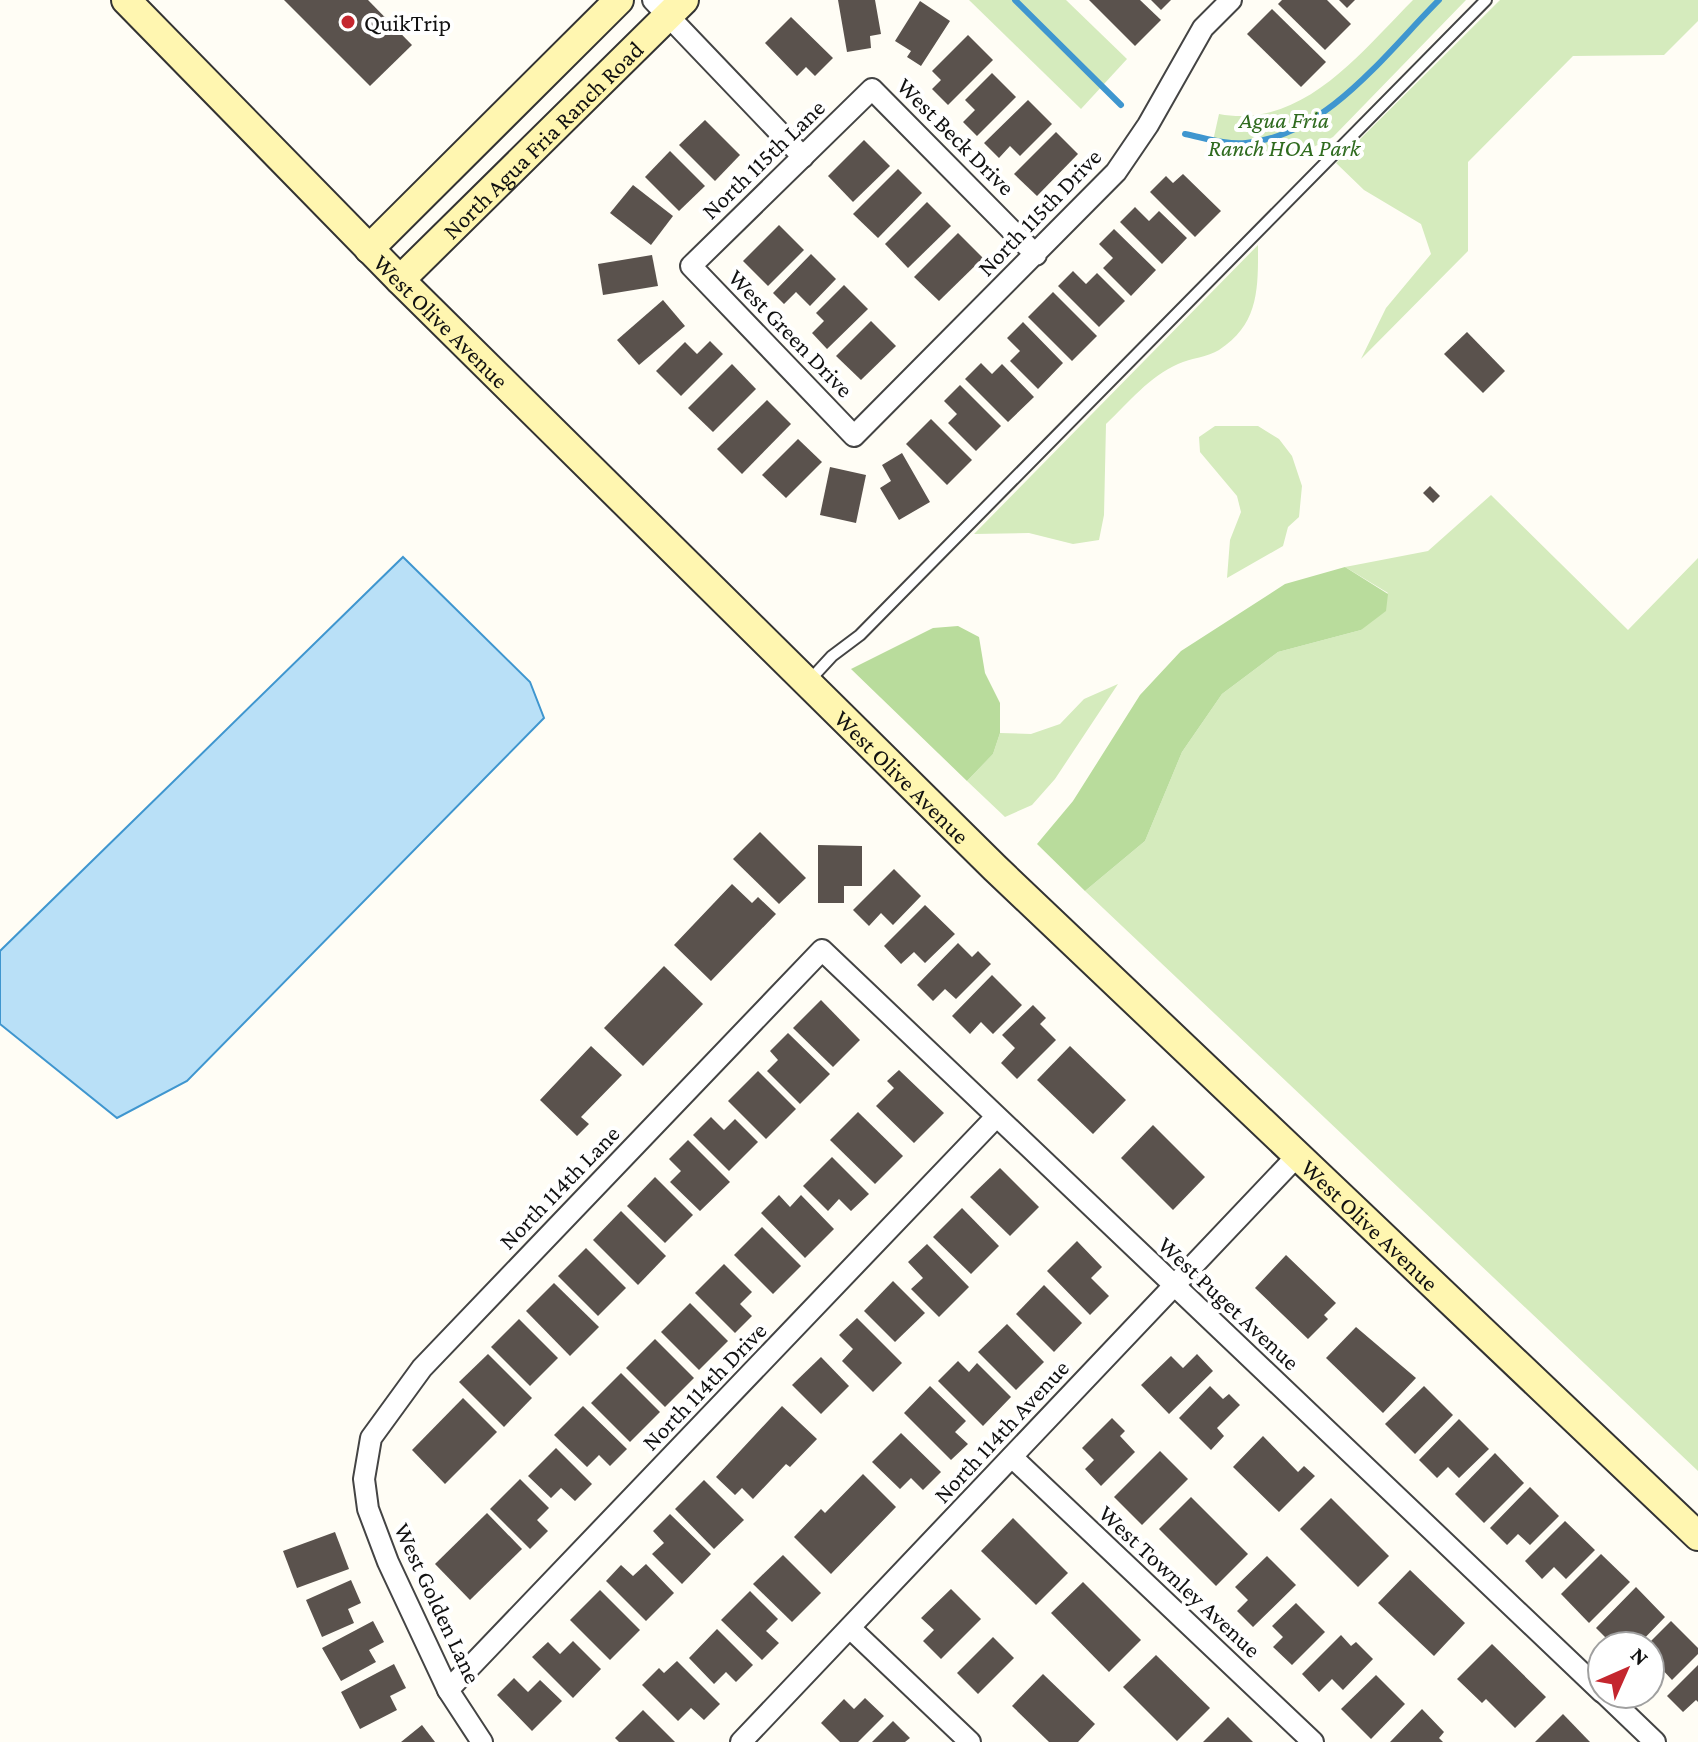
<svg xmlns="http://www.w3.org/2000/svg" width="1698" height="1742" font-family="'Crimson Pro',serif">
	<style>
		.green { fill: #d5ebbd }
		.forest { fill: #b9dc9c }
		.water { fill: #b9e0f7; stroke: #3f96cf; stroke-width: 2 }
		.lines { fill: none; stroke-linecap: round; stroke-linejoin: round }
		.stream { stroke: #3f96cf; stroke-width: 6 }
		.building { fill: #5a524d }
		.lane-casing { stroke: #444; stroke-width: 14 }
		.street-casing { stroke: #444; stroke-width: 24 }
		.secondary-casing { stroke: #333; stroke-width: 32 }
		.lane { stroke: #fff; stroke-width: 10 }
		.street { stroke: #fff; stroke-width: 20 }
		.secondary { stroke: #fff6b0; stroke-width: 28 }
		.poi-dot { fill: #c4262e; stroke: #fff; stroke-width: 3 }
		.labels { text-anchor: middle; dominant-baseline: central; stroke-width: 8; stroke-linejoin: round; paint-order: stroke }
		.poi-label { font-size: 24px; fill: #111; stroke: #fff; text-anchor: start }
		.park-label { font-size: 24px; font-style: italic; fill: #2f6b1f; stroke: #fff }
		.street-label { font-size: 24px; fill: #111; stroke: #fff }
	</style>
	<rect width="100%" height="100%" fill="#fffdf5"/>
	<g class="green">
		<path d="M969 0H1066L1127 59 1081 109Z"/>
		<path d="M1413 0H1466L1333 137 1294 157 1209 159 1219 114C1302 130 1361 52 1413 0Z"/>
		<path d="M1500 0H1698V21L1664 55 1573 56 1468 162V251L1361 359 1386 308 1431 254 1421 224 1364 190 1336 163Z"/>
		<path d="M1258 245C1258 286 1260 324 1219 350 1208 357 1191 358 1178 364 1150 376 1128 403 1106 424L1104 515 1099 540 1073 544 1029 533 974 534Z"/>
		<path d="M1215 426H1258L1279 439 1292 456 1302 486 1299 517 1288 527 1283 546 1227 578 1230 540 1241 512 1237 496 1200 452 1199 437Z"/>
		<path d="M1491 495 1628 630 1698 558V1471L1085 891 1145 841 1182 752 1222 694 1278 652 1361 630 1388 593 1345 567 1428 551Z"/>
		<path d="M1118 684 1055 779 1032 805 1005 817 967 781 993 754 1000 733 1031 734 1060 724 1084 699Z"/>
	</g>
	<g class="forest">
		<path d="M1345 567 1388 594 1386 611 1361 630 1278 652 1222 694 1182 752 1145 841 1085 891 1037 844 1073 801 1140 695 1181 651 1285 584Z"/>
		<path d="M958 626 979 637 985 673 1000 703V733L993 754 967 781 851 669 933 628Z"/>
	</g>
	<path class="water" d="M403 557 530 682 544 718 187 1081 117 1118 0 1024V951Z"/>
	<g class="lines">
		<g class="stream">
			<path d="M1015 0 1121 105"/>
			<path d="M1185 134C1205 138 1226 145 1246 143 1326 136 1386 53 1439 0"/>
		</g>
	</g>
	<g class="building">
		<path d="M284 0H368L412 45 370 86Z"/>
		<path d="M838 0H875L881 34 870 36 871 48 847 52Z"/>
		<path d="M1089 0H1140L1161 20 1135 46Z"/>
		<path d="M1151 0H1171L1161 10Z"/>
		<path d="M1282 0H1327L1351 24 1325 50 1278 4Z"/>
		<path d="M1339 0H1355L1347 8Z"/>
		<path d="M920 1 950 21 921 66 907 57 911 51 895 41Z"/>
		<path d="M1272 9 1326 62 1301 87 1247 34Z"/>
		<path d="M791 17 833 58 815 76 806 67 797 76 765 43Z"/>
		<path d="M968 35 993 60 948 105 932 89 941 80 932 71Z"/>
		<path d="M992 73 1016 97 977 136 963 122 975 110 965 100Z"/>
		<path d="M1028 100 1052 124 1020 156 1010 146 999 158 984 143Z"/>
		<path d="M705 120 740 155 715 181 679 145Z"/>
		<path d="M1056 132 1078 154 1037 196 1014 174Z"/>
		<path d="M864 140 890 166 853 202 828 176Z"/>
		<path d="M670 151 705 186 679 211 645 177Z"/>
		<path d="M898 169 922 193 878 238 853 214Z"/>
		<path d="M1183 174 1221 211 1195 237 1150 192 1166 176 1173 183Z"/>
		<path d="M633 185 673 216 651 245 610 213Z"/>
		<path d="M927 202 951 226 908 268 885 244Z"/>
		<path d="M1135 207 1149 221 1159 211 1187 238 1162 264 1120 222Z"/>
		<path d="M779 225 804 250 768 286 743 261Z"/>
		<path d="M1114 229 1156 270 1131 296 1103 268 1113 258 1099 244Z"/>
		<path d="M958 233 983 258 939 301 914 277Z"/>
		<path d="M811 254 836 279 810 306 796 292 784 304 773 293Z"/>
		<path d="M652 255 658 286 603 295 598 264Z"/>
		<path d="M1073 271 1086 284 1097 273 1125 301 1099 327 1058 286Z"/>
		<path d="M844 285 868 309 827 349 812 333 824 321 816 313Z"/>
		<path d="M1053 292 1097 336 1072 361 1028 317Z"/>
		<path d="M663 300 685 326 639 365 617 340Z"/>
		<path d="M871 321 896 346 861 380 836 356Z"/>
		<path d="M1023 322 1063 363 1038 389 1010 361 1020 351 1007 338Z"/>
		<path d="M1467 332 1505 371 1483 393 1444 354Z"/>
		<path d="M710 341 723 354 681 396 656 371 685 342 697 354Z"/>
		<path d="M981 363 992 374 1002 364 1034 397 1008 422 965 379Z"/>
		<path d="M732 364 756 389 713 432 688 408Z"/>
		<path d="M960 385 1001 426 976 451 948 423 957 414 944 401Z"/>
		<path d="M767 400 791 424 742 474 717 449Z"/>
		<path d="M931 419 972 460 947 485 906 444Z"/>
		<path d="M798 439 822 462 786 498 762 475Z"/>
		<path d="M902 453 930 502 899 520 880 488 891 481 882 465Z"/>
		<path d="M830 467 866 475 856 523 820 515Z"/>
		<path d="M1430 486 1440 496 1433 503 1423 493Z"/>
		<path d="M760 832 806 878 779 904 733 859Z"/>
		<path d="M818 845 862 846V886H844V903H818Z"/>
		<path d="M894 869 921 896 893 925 881 913 869 926 853 910Z"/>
		<path d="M732 884 752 903 758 897 776 914 711 981 674 945Z"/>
		<path d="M925 905 955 934 925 963 914 952 901 964 884 946Z"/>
		<path d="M958 943 972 957 978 951 991 964 956 999 945 989 933 1001 917 985Z"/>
		<path d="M664 966 703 1004 643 1066 604 1028Z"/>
		<path d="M992 975 1022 1005 993 1034 981 1022 970 1034 952 1016Z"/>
		<path d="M821 1000 860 1040 833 1067 793 1028Z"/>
		<path d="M1033 1005 1046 1018 1040 1024 1056 1040 1017 1079 1001 1063 1015 1048 1002 1035Z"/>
		<path d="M788 1033 830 1074 800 1104 767 1071 778 1060 770 1051Z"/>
		<path d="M591 1046 622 1075 581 1117 589 1124 577 1136 540 1100Z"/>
		<path d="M1070 1046 1126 1100 1093 1134 1037 1080Z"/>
		<path d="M899 1070 944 1113 914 1143 876 1106 894 1088 887 1081Z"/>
		<path d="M758 1071 796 1109 766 1139 728 1101Z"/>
		<path d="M858 1112 903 1156 875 1184 830 1140Z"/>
		<path d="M711 1117 724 1130 735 1119 758 1142 729 1171 693 1135Z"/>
		<path d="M1153 1125 1205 1177 1173 1210 1121 1158Z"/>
		<path d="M688 1140 730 1182 700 1211 670 1182 681 1171 669 1159Z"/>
		<path d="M832 1157 869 1194 851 1211 839 1199 828 1211 803 1186Z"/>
		<path d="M1000 1168 1039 1207 1010 1236 970 1197Z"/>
		<path d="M655 1177 693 1215 665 1243 627 1206Z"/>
		<path d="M779 1195 790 1207 801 1195 834 1229 805 1258 761 1213Z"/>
		<path d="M962 1208 999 1246 971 1274 933 1237Z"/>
		<path d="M621 1211 666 1256 638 1285 593 1240Z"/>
		<path d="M762 1227 801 1266 773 1294 734 1255Z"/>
		<path d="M1077 1241 1102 1267 1091 1278 1109 1296 1090 1315 1047 1271Z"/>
		<path d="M927 1244 969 1287 939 1317 911 1289 923 1278 908 1262Z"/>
		<path d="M586 1248 626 1288 598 1316 558 1276Z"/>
		<path d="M1286 1255 1336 1303 1324 1315 1328 1319 1308 1339 1255 1288Z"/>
		<path d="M724 1264 752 1292 740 1304 752 1316 735 1333 695 1293Z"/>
		<path d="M893 1281 925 1313 895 1342 864 1311Z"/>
		<path d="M554 1283 599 1327 570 1356 526 1311Z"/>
		<path d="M1044 1285 1082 1323 1054 1352 1016 1314Z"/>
		<path d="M690 1303 728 1341 699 1370 661 1332Z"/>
		<path d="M857 1318 902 1363 873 1392 842 1361 853 1349 839 1335Z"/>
		<path d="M519 1319 558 1358 530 1386 491 1347Z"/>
		<path d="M1007 1324 1044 1362 1016 1390 978 1352Z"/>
		<path d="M1356 1327 1416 1378 1383 1413 1326 1358Z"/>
		<path d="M655 1339 694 1378 665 1407 626 1368Z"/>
		<path d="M488 1354 532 1398 504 1427 459 1382Z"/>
		<path d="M1197 1354 1213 1371 1169 1414 1141 1385 1171 1356 1183 1368Z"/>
		<path d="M821 1357 849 1386 821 1414 792 1385Z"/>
		<path d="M958 1361 969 1372 977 1363 1011 1397 983 1426 938 1381Z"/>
		<path d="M621 1373 660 1412 630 1442 591 1403Z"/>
		<path d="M930 1386 966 1421 955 1432 968 1444 951 1460 904 1413Z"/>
		<path d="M1210 1386 1223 1399 1229 1394 1240 1405 1217 1428 1224 1436 1211 1450 1179 1418Z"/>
		<path d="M1424 1386 1453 1415 1415 1454 1385 1424Z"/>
		<path d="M463 1398 497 1432 445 1484 412 1450Z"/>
		<path d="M583 1406 627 1449 610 1466 599 1455 587 1467 554 1435Z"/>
		<path d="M782 1406 817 1439 790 1467 786 1464 753 1499 742 1488 735 1495 716 1477Z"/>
		<path d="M1112 1418 1125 1431 1120 1436 1135 1452 1101 1486 1085 1469 1094 1460 1082 1448Z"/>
		<path d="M1459 1419 1489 1449 1459 1478 1448 1467 1437 1478 1419 1460Z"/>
		<path d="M901 1433 941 1472 923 1490 911 1478 900 1489 872 1462Z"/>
		<path d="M1263 1436 1298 1472 1304 1466 1315 1476 1279 1512 1233 1467Z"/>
		<path d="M556 1448 592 1484 575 1501 561 1488 551 1498 528 1476Z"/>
		<path d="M1160 1451 1188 1479 1142 1525 1114 1497Z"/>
		<path d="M1495 1453 1524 1483 1484 1523 1455 1494Z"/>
		<path d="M863 1474 896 1507 831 1574 794 1537 821 1509 825 1513Z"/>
		<path d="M520 1479 549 1508 537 1520 548 1531 530 1549 490 1509Z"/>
		<path d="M704 1480 744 1520 714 1549 675 1509Z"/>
		<path d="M1530 1487 1559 1516 1530 1545 1518 1534 1507 1545 1490 1528Z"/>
		<path d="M1191 1497 1248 1554 1216 1586 1159 1529Z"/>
		<path d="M1331 1498 1389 1556 1358 1587 1300 1529Z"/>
		<path d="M487 1513 522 1549 470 1600 435 1564Z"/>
		<path d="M670 1514 711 1554 682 1584 652 1554 664 1543 653 1531Z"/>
		<path d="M1013 1518 1068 1573 1036 1605 981 1551Z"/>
		<path d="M1565 1521 1595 1550 1566 1579 1554 1567 1542 1579 1525 1561Z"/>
		<path d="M335 1532 349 1569 297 1588 283 1551Z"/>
		<path d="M1601 1554 1630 1582 1589 1623 1561 1594Z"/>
		<path d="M783 1555 821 1593 792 1622 753 1584Z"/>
		<path d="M1267 1556 1296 1585 1253 1627 1237 1611 1248 1600 1235 1587Z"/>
		<path d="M646 1564 674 1593 646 1621 606 1581 621 1565 633 1576Z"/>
		<path d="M1410 1570 1465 1623 1434 1656 1378 1603Z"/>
		<path d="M351 1580 361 1603 348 1609 354 1623 322 1637 306 1600Z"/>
		<path d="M1083 1582 1141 1640 1109 1672 1051 1613Z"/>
		<path d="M1636 1587 1665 1617 1637 1646 1625 1633 1613 1645 1596 1628Z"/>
		<path d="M951 1589 981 1619 941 1659 923 1641 934 1630 921 1618Z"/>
		<path d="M600 1590 640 1630 610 1660 570 1620Z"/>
		<path d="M750 1591 778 1619 766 1631 779 1643 762 1660 721 1620Z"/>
		<path d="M1296 1603 1325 1632 1292 1665 1273 1647 1283 1637 1272 1626Z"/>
		<path d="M373 1621 384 1642 369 1650 376 1662 341 1681 322 1648Z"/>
		<path d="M1671 1621 1698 1648V1654L1672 1680 1661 1668 1650 1679V1646H1646Z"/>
		<path d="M717 1629 753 1665 736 1682 726 1672 714 1684 689 1658Z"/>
		<path d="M1341 1635 1351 1646 1356 1642 1373 1659 1343 1690 1332 1679 1319 1692 1302 1674Z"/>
		<path d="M993 1637 1014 1658 978 1694 957 1673Z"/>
		<path d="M573 1641 601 1669 573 1698 532 1657 548 1642 560 1654Z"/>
		<path d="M1492 1644 1546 1697 1515 1728 1486 1699 1482 1703 1457 1679Z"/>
		<path d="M1156 1655 1210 1708 1177 1741 1123 1687Z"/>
		<path d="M677 1661 720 1704 704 1720 691 1708 678 1721 642 1685 659 1668 664 1673Z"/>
		<path d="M394 1664 406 1688 390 1696 397 1710 360 1729 341 1692Z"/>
		<path d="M1698 1665V1702L1696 1700 1683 1712 1667 1696Z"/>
		<path d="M1043 1674 1095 1724 1078 1742H1049L1012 1706Z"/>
		<path d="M1376 1675 1405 1704 1371 1739 1341 1709Z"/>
		<path d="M514 1678 528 1692 540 1680 562 1701 532 1731 497 1695Z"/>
		<path d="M865 1698 884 1716 858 1742H840L821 1723 844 1699 854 1709Z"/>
		<path d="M1422 1709 1444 1732 1439 1738 1443 1742H1390Z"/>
		<path d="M643 1710 675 1742H619L615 1738Z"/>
		<path d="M1563 1714 1590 1742H1535Z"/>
		<path d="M1228 1717 1253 1742H1203Z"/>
		<path d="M893 1721 910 1738 905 1742H872Z"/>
		<path d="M422 1725 435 1742H401Z"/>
	</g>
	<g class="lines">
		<g class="lane-casing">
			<path id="lane" d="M808 682 832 656 860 635 1486 0"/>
		</g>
		<g class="street-casing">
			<g id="street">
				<path d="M653 0 803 157"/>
				<path d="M1036 255 872 89 691 266 854 436 1116 172 1148 125 1203 28 1231 0"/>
				<path d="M1012 1457 1313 1742"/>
				<path d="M850 1628 970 1742"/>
				<path d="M448 1690 996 1117"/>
				<path d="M1605 1694 1655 1742"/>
				<path d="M482 1742 448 1690 388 1562 368 1509 364 1479 371 1438 422 1368 822 950 1602 1692"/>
				<path d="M741 1742 1298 1155"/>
			</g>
		</g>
		<g class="secondary-casing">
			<g id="secondary">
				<path id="s1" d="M126 0 400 280 995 868 1698 1536"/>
				<path d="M369 249 619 0"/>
				<path id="s2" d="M400 280 684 0"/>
			</g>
		</g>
		<use href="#lane" class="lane"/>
		<use href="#street" class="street"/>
		<use href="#secondary" class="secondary"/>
	</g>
	<circle class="poi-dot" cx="348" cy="22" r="8"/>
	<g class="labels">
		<g class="poi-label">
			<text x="364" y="22">QuikTrip</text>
		</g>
		<g class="park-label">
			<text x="1284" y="119">Agua Fria<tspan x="1284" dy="28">Ranch HOA Park</tspan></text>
		</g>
		<g class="street-label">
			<text transform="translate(956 136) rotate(45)">West Beck Drive</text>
			<text stroke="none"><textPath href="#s2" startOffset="200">North Agua Fria Ranch Road</textPath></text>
			<text transform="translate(763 159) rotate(-44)">North 115th Lane</text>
			<text transform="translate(1039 212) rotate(-46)">North 115th Drive</text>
			<text stroke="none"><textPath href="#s1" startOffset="450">West Olive Avenue</textPath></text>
			<text transform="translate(791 333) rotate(46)">West Green Drive</text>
			<text stroke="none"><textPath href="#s1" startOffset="1098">West Olive Avenue</textPath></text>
			<text transform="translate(559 1187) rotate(-46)">North 114th Lane</text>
			<text stroke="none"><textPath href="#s1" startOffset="1746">West Olive Avenue</textPath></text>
			<text transform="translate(1229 1303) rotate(43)">West Puget Avenue</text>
			<text transform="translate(704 1386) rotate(-46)">North 114th Drive</text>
			<text transform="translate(1001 1431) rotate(-47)">North 114th Avenue</text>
			<text transform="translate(1180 1581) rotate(43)">West Townley Avenue</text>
			<text transform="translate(438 1603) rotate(65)">West Golden Lane</text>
		</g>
	</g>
	<g transform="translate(1626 1670) rotate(45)"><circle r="38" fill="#ffffff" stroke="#a0a0a0" stroke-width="2"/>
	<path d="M0-6L14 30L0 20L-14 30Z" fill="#c4262e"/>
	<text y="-12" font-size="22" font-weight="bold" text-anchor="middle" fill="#111111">N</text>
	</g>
</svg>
